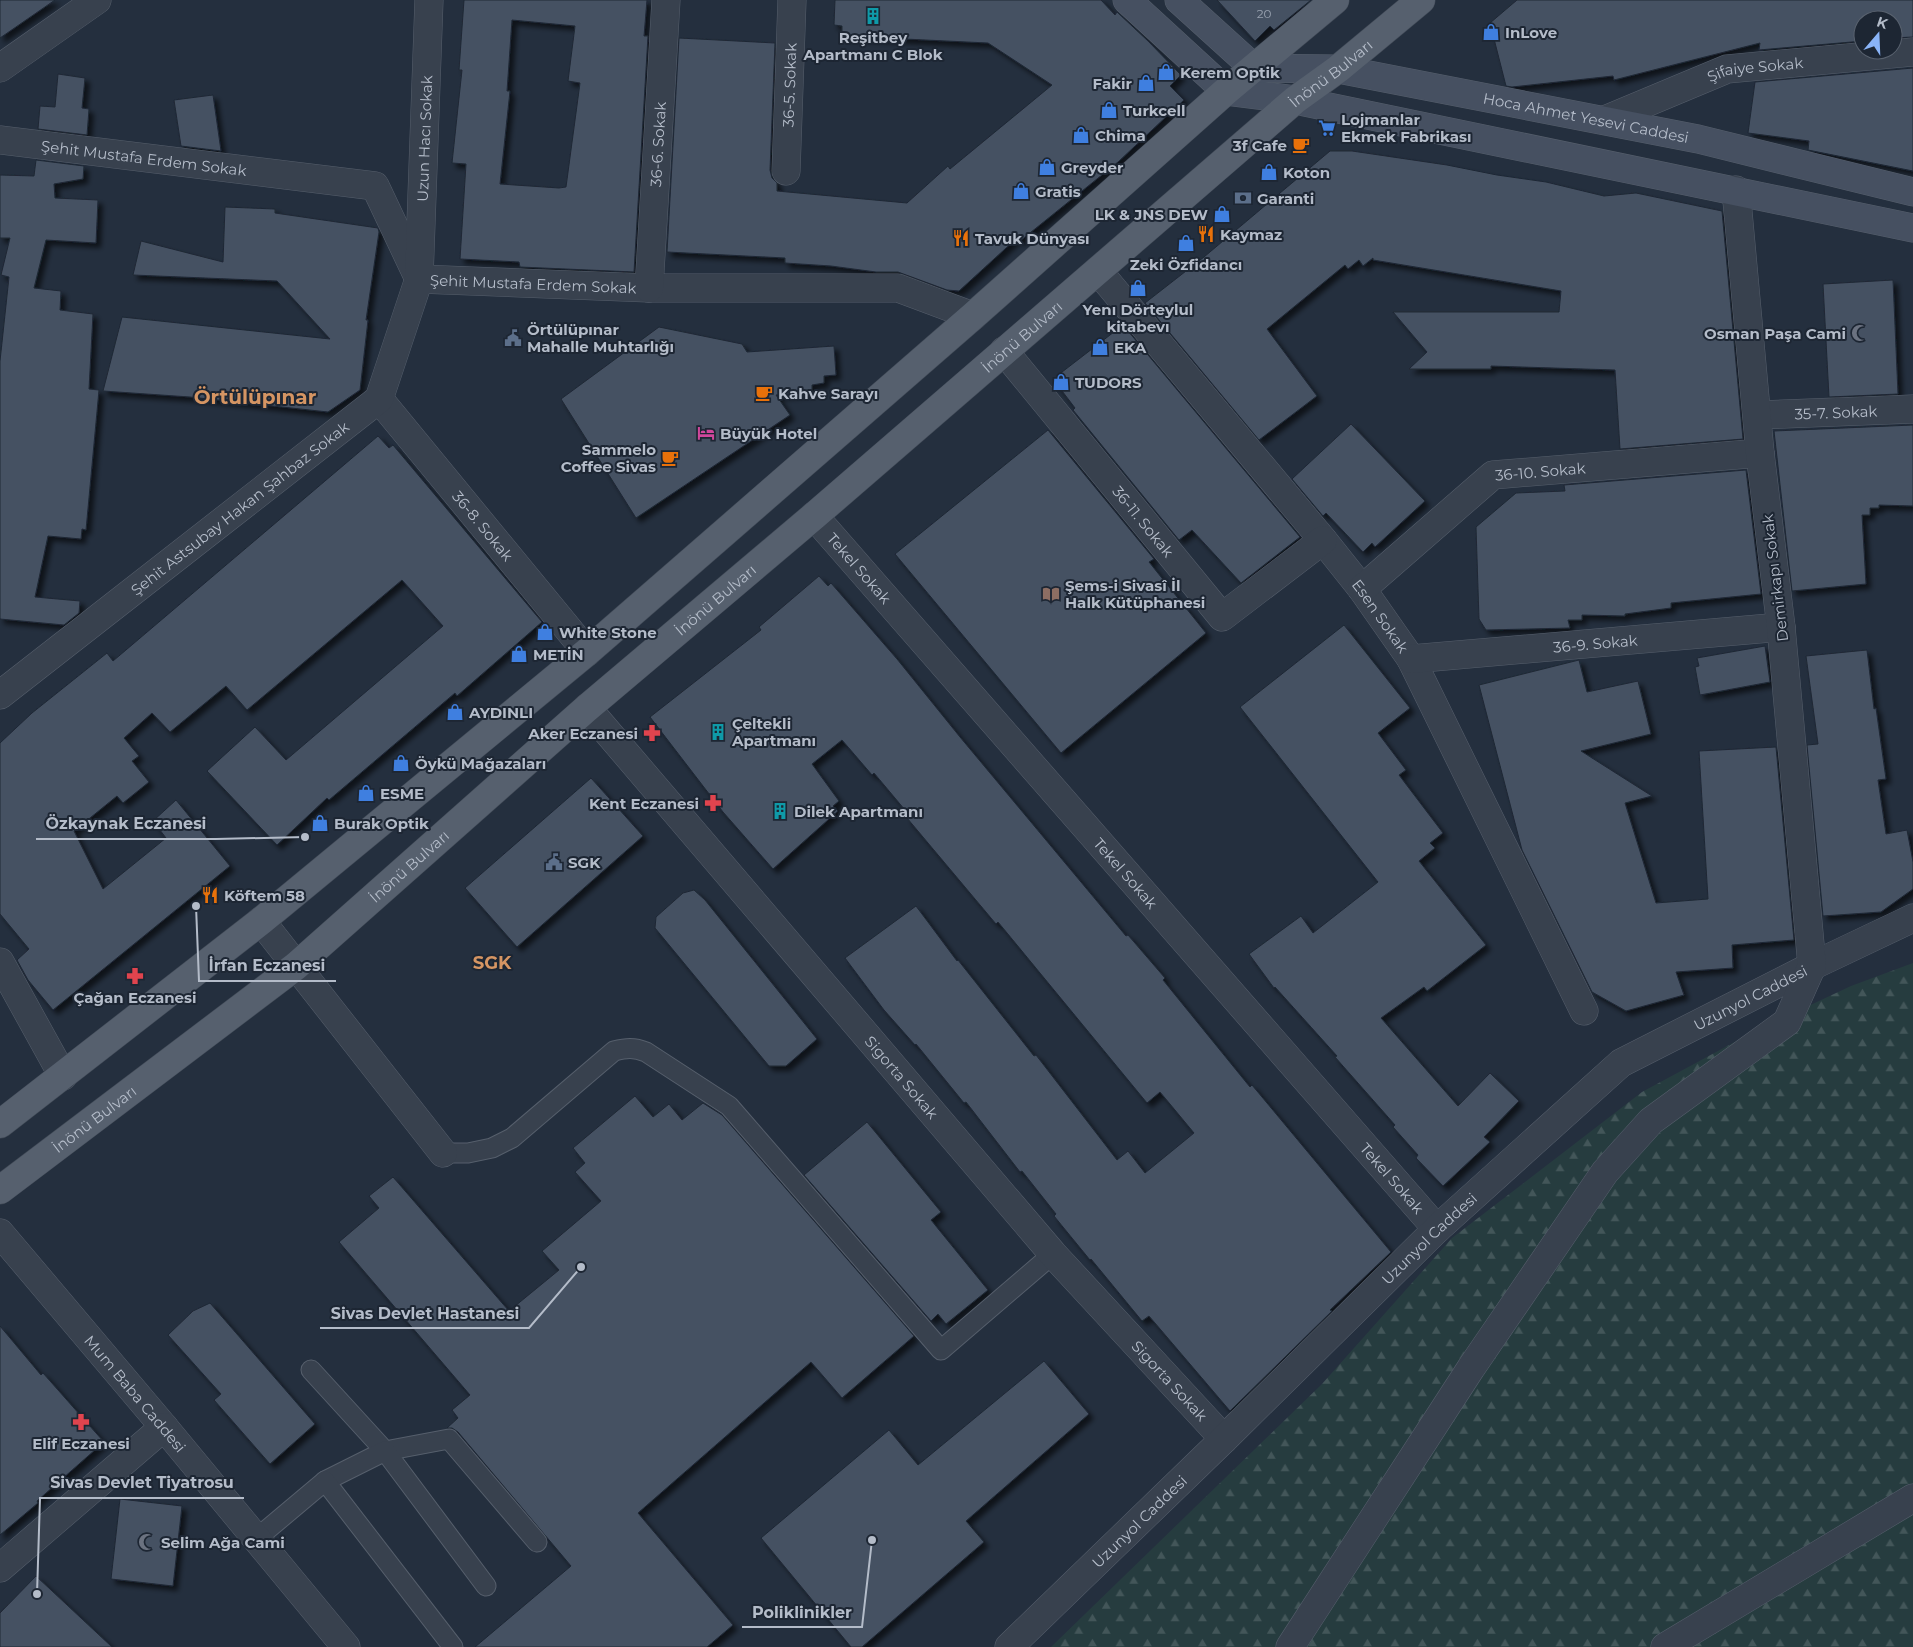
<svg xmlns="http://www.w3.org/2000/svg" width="1913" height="1647" font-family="Montserrat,sans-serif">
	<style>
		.forest { fill: url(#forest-firs) }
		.building { fill: #455162; stroke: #1f2835; fill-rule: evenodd; filter: url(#shadow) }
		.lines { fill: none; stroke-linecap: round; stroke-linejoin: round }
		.lane-casing { stroke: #565f6c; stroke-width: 21 }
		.street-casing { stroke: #565f6c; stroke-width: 29 }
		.secondary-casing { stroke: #565f6c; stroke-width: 29 }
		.primary-casing { stroke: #414a57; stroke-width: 29 }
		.lane { stroke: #38414e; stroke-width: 19 }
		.street { stroke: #38414e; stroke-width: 28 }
		.secondary { stroke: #465061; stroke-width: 28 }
		.primary { stroke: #56606e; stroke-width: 28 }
		.labels { text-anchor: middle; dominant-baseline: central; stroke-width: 4; stroke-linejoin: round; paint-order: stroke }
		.number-label { font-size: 12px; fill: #98a1af }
		.poi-label { font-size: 15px; font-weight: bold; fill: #b4bcc9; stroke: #1d2633; text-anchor: start }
		.street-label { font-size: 15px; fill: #b4bcc9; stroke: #1d2633 }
		.quarter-label { font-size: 18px; font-weight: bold; fill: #d59563; stroke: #1d2633 }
		.district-label { font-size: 20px; font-weight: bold; fill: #d59563; stroke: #1d2633 }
		.leader { fill: none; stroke: #b4bcc9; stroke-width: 2 }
		.callout-dot { fill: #b4bcc9; stroke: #1d2633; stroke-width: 2 }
		.callout-label { font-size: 16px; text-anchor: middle; font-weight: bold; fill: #b4bcc9; stroke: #1d2633; stroke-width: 4; stroke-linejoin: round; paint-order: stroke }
	</style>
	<defs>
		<pattern id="forest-firs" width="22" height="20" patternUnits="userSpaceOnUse" patternTransform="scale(1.25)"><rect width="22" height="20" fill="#263c3f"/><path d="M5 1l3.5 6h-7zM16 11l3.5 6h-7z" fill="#435659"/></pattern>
		<filter id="shadow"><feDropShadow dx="4.5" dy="4.5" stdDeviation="2.5" flood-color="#0009"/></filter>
	</defs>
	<rect width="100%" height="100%" fill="#242f3e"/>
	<path class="forest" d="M1913 963V1647H1051L1322 1384 1452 1238 1642 1092 1755 1031 1851 986Z"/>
	<g class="building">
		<path d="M0 0H55L0 38Z"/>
		<path d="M464 0H647L644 36H648L634 272 520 267 519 262 460 259 466 164 452 163 462 70H459ZM512 20 575 26 568 81 580 83 566 187 559 188 500 184 510 91H507Z"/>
		<path d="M835 0H1101L1115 15 1117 12 1148 41 1181 75 1170 86 1184 100 1118 162 1020 241 1017 238 959 291 947 290 898 272H876L831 266 785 263V258L667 252 679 38 775 43 770 170 772 178 777 183V191L907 203 948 166 950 169 1052 85 988 43 842 36V26L834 25Z"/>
		<path d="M1217 0H1311L1274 30 1270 26 1255 41Z"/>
		<path d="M1517 0H1913V37L1893 38V20H1863V41L1759 50 1760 43 1614 80 1613 76 1512 87 1506 86 1490 23Z"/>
		<path d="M1913 68V171L1808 150 1809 141 1748 133 1755 82Z"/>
		<path d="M58 74 85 78 82 108 89 109 87 135 38 129 40 106 55 107Z"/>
		<path d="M213 95 221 151 181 146 174 100Z"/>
		<path d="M1330 151H1352L1447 165 1497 175 1546 182 1604 196 1636 193 1722 211 1743 439 1620 449 1615 370 1491 366V369H1409L1427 352 1393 312H1559L1561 291 1373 260V258L1363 266 1359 260 1348 269 1345 265 1267 329 1317 396 1259 440 1145 303 1204 257Z"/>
		<path d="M36 160 84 166 83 179 54 184 55 198 98 200 96 243 46 240 34 288 61 291 60 310 93 314 89 389 99 390 86 530 82 529 81 539 48 536 35 597 80 601 79 613 64 625 0 619V361L9 277 1 275 10 238H0V175L34 176Z"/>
		<path d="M225 207 275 209V213L378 228 379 232 366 320H368L360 390 328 412 190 397 103 391 122 317 330 339 277 281 133 275 141 241 223 262Z"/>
		<path d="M1893 280 1898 394 1829 397 1823 284Z"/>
		<path d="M1123 325 1300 537 1241 583 1192 530 1179 540 1073 410 1075 408 1053 379Z"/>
		<path d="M659 327 742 344 747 352 834 346 836 375 824 376V383L812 385V392L776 395 790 415 636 518 561 399Z"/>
		<path d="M1351 424 1425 501 1375 547 1372 543 1363 552 1326 513 1323 516 1292 479Z"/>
		<path d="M1913 425V506L1879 505V508H1870V515H1862L1866 584 1792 591 1774 431Z"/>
		<path d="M1048 430 1154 559 1149 562 1206 633 1061 753 895 554Z"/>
		<path d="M378 436 389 448 393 445 542 622 457 696 455 693 329 800 327 798 277 845 207 771 255 727 286 760 443 626 402 580 247 710 226 686 170 732 152 713 124 738 139 756 132 761 149 782 123 803 117 796 74 831 103 889 166 838 153 821 176 800 230 866 53 1010 28 980 17 960 29 949 0 914V743L32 713 107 653 113 661Z"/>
		<path d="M1746 470 1761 594 1671 603V608L1625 614V616L1582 615V620H1568L1570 628 1486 630 1479 619 1476 527 1516 493 1565 491 1564 485Z"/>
		<path d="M819 576 828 586 831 583 897 659 960 737 1126 936 1128 935 1165 978 1163 980 1250 1087 1252 1085 1391 1252 1330 1310 1332 1311 1230 1411 1149 1316 1142 1321 1091 1259 1090 1260 1054 1216 1056 1214 1022 1171 1020 1172 966 1102 964 1103 916 1044 915 1045 884 1010 845 958 916 906 957 961 958 960 1034 1056 1036 1055 1117 1160 1128 1151 1145 1173 1194 1133 1160 1092 1147 1103 998 922 996 924 907 818 910 816 874 773 872 775 842 740 812 764 839 801 833 806 838 811 773 869 723 812 650 717 761 630 759 627Z"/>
		<path d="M1344 625 1410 708 1378 733 1406 770 1399 775 1443 833 1430 843 1435 848 1419 861 1486 945 1427 991 1424 987 1381 1018 1458 1106 1490 1073 1519 1101 1484 1137 1490 1142 1443 1186 1416 1158 1418 1155 1393 1127 1395 1125 1335 1057 1337 1056 1275 987 1274 988 1249 954 1301 916 1313 933 1378 882 1240 707Z"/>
		<path d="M1765 646 1770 682 1700 695 1695 667 1699 666 1697 658Z"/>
		<path d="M1867 650 1874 709 1876 708 1886 779 1878 780 1886 834 1907 830 1913 862V889L1881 912 1823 916 1807 745 1818 744 1806 656Z"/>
		<path d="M1579 660 1587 692 1638 681 1651 734 1581 751 1652 796 1625 803 1656 903 1708 899 1699 751 1776 747 1794 940 1732 945 1733 968 1676 972 1684 995 1626 1011 1592 992 1522 850 1479 685Z"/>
		<path d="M591 778 643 836 517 947 465 888Z"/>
		<path d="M694 890 705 900 817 1039 786 1066H769L655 928 656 917 683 893Z"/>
		<path d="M635 1096 653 1117 669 1104 682 1120 703 1103 722 1115 914 1336 842 1398 811 1362 638 1513 733 1625 707 1647H475L571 1566 458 1432 452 1428H447L458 1418 452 1410 470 1395 339 1242 379 1208 369 1196 393 1177 509 1311 559 1270 542 1251 601 1201 575 1172 585 1163 573 1148Z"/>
		<path d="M867 1122 941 1212 931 1220 988 1290 946 1324 938 1314 931 1321 804 1175Z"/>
		<path d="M210 1303 315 1424 270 1464 214 1400 221 1394 168 1335 193 1311Z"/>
		<path d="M0 1326 41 1375 43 1373 104 1442 37 1501 38 1503 0 1535Z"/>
		<path d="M1044 1361 1089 1414 966 1521 984 1542 862 1647H851L761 1538 889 1430 918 1465Z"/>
		<path d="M120 1499 182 1506 173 1586 111 1579Z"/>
		<path d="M36 1576 112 1647H0V1613Z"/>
	</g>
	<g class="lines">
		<g class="lane-casing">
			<g id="lane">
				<path d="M443 1153H468L492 1148 512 1138 614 1051C626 1048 634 1047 646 1052L729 1106 941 1350 1053 1254"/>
				<path d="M311 1370 385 1451 449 1439 537 1542"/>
				<path d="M325 1481 385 1451 486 1586"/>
				<path d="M256 1539 325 1481 453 1647"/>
			</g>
		</g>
		<g class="street-casing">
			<g id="street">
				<path d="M0 68 97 0"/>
				<path id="s1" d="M1605 120 1727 69 1913 52"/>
				<path id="s2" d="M0 140 375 186 419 279 649 288H898L973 316"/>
				<path id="s3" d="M786 171 792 0"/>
				<path id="s4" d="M1098 271 1323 540 1362 589 1411 659 1584 1011"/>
				<path id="s5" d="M649 288 666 0"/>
				<path id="s6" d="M1004 351 1222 617 1323 540"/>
				<path id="s7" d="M379 399 587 652"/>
				<path id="s8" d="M1758 415 1913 409"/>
				<path id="s9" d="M814 516 1437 1229"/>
				<path id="s10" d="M1362 589 1493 475 1760 453"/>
				<path id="s11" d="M1411 659 1781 627"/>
				<path id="s12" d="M0 695 379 399 419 279 429 0"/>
				<path id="s13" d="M587 708 1053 1254 1224 1439"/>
				<path d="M261 921 443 1153"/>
				<path d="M0 962 63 1076"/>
				<path id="s14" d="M0 1233 164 1427 346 1647"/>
				<path d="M0 1568 164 1427"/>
				<path id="s15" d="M1009 1647 1224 1439 1437 1229 1621 1063 1812 966 1913 918"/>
				<path d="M1290 1647 1471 1368 1605 1172 1651 1121 1787 1022 1812 966 1781 627 1760 453 1736 190"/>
				<path d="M1665 1647 1913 1498"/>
			</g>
		</g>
		<g class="secondary-casing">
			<g id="secondary">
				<path d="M1127 0 1226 91 1295 100 1913 228"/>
				<path id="s16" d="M1179 0 1254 68 1338 69 1698 139 1913 192"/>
			</g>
		</g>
		<g class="primary-casing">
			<g id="primary">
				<path d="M0 1124 261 921 587 652 973 316 1226 91 1335 0"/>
				<path id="s17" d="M0 1190 296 966 587 708 814 516 1295 100 1338 69 1421 0"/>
			</g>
		</g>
		<use href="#lane" class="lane"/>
		<use href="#street" class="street"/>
		<use href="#secondary" class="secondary"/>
		<use href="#primary" class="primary"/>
	</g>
	<defs>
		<g id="building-bare" transform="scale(1.35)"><path d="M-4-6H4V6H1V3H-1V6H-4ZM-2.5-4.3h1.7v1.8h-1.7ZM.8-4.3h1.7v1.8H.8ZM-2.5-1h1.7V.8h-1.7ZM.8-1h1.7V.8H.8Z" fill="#0f9aa8" stroke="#1d2633" stroke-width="2.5" paint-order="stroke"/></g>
		<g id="shop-bare" transform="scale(1.35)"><path d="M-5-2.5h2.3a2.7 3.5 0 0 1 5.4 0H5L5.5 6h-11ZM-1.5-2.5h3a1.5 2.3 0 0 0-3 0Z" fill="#3f7fe0" stroke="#1d2633" stroke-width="2.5" paint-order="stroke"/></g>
		<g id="supermarket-bare" transform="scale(1.35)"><path d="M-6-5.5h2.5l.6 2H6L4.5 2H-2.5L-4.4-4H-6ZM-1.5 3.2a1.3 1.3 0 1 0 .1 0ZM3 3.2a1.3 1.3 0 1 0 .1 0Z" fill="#3f7fe0" stroke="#1d2633" stroke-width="2.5" paint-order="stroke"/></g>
		<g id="cafe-bare" transform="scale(1.35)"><path d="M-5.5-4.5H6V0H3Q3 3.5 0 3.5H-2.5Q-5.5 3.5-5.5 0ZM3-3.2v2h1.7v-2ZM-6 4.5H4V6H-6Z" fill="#e8710a" stroke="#1d2633" stroke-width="2.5" paint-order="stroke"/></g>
		<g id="bank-bare" transform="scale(1.35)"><path d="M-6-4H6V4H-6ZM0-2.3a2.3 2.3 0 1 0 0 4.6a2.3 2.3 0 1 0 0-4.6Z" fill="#5c6f8a" stroke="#1d2633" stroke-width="2.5" paint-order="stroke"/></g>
		<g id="restaurant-bare" transform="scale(1.35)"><path d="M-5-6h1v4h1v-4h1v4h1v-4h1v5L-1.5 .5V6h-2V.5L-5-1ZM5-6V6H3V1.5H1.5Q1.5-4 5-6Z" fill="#e8710a" stroke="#1d2633" stroke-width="2.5" paint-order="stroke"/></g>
		<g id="mosque-bare" transform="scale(1.35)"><path d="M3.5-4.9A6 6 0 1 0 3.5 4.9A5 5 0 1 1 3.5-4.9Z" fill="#6b7280" stroke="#1d2633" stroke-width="2.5" paint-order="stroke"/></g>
		<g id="civic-bare" transform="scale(1.35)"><path d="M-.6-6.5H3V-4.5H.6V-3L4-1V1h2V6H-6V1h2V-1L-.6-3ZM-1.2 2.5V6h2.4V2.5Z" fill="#5c6f8a" stroke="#1d2633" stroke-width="2.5" paint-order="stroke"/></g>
		<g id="hotel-bare" transform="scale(1.35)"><path d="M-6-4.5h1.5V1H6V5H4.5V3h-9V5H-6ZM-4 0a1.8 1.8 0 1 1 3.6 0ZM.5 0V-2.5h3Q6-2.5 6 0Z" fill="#d1479c" stroke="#1d2633" stroke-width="2.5" paint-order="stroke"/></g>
		<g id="library-bare" transform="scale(1.35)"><path d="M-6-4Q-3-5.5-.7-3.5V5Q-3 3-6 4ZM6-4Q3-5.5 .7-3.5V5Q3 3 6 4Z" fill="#8d6e63" stroke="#1d2633" stroke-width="2.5" paint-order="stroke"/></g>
		<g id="pharmacy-bare" transform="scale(1.35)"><path d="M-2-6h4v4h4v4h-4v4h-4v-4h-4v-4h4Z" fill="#e0444e" stroke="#1d2633" stroke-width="2.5" paint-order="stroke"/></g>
	</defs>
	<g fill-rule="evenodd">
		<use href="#building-bare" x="873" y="16"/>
		<use href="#shop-bare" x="1491" y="32"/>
		<use href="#shop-bare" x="1166" y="72"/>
		<use href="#shop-bare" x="1146" y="83"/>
		<use href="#shop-bare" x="1109" y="110"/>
		<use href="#supermarket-bare" x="1327" y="128"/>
		<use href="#shop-bare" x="1081" y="135"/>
		<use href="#cafe-bare" x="1301" y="145"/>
		<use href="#shop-bare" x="1047" y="167"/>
		<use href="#shop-bare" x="1269" y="172"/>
		<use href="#shop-bare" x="1021" y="191"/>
		<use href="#bank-bare" x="1243" y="198"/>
		<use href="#shop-bare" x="1222" y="214"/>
		<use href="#restaurant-bare" x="1206" y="234"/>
		<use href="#restaurant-bare" x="961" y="238"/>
		<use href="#shop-bare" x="1186" y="243"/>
		<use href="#shop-bare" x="1138" y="288"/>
		<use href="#mosque-bare" x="1860" y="333"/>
		<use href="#civic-bare" x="513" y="338"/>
		<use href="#shop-bare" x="1100" y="347"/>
		<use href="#shop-bare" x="1061" y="382"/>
		<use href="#cafe-bare" x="764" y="393"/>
		<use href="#hotel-bare" x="706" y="433"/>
		<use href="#cafe-bare" x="670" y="458"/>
		<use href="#library-bare" x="1051" y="594"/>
		<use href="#shop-bare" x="545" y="632"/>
		<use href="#shop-bare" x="519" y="654"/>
		<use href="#shop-bare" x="455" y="712"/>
		<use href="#building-bare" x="718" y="732"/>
		<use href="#pharmacy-bare" x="652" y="733"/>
		<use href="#shop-bare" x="401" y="763"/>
		<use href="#shop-bare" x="366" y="793"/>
		<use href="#pharmacy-bare" x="713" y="803"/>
		<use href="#building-bare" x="780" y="811"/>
		<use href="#shop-bare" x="320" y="823"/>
		<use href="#civic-bare" x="554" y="862"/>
		<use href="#restaurant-bare" x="210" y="895"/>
		<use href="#pharmacy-bare" x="135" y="976"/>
		<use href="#pharmacy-bare" x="81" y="1422"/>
		<use href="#mosque-bare" x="147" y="1542"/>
	</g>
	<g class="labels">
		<g class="number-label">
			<text x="1264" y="13">20</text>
		</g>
		<g class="poi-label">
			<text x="1505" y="32">InLove</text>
			<text x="873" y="37" text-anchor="middle">Reşitbey<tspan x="873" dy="17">Apartmanı C Blok</tspan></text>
			<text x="1180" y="72">Kerem Optik</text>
			<text x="1132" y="83" text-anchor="end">Fakir</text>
			<text x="1123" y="110">Turkcell</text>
			<text x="1341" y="119">Lojmanlar<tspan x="1341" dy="17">Ekmek Fabrikası</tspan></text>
			<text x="1095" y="135">Chima</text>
			<text x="1287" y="145" text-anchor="end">3f Cafe</text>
			<text x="1061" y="167">Greyder</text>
			<text x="1283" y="172">Koton</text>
			<text x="1035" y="191">Gratis</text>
			<text x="1257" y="198">Garanti</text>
			<text x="1208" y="214" text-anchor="end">LK &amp; JNS DEW</text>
			<text x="1220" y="234">Kaymaz</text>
			<text x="975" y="238">Tavuk Dünyası</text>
			<text x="1186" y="264" text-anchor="middle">Zeki Özfidancı</text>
			<text x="1138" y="309" text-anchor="middle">Yenı Dörteylul<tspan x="1138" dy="17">kitabevı</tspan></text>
			<text x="527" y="329">Örtülüpınar<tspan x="527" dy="17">Mahalle Muhtarlığı</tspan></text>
			<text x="1846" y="333" text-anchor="end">Osman Paşa Cami</text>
			<text x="1114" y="347">EKA</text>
			<text x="1075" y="382">TUDORS</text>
			<text x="778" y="393">Kahve Sarayı</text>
			<text x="720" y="433">Büyük Hotel</text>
			<text x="656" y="449" text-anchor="end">Sammelo<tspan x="656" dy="17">Coffee Sivas</tspan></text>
			<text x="1065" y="585">Şems-i Sivasî İl<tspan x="1065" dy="17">Halk Kütüphanesi</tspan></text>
			<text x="559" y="632">White Stone</text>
			<text x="533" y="654">METİN</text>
			<text x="469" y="712">AYDINLI</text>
			<text x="732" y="723">Çeltekli<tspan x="732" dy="17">Apartmanı</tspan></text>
			<text x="638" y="733" text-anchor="end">Aker Eczanesi</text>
			<text x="415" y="763">Öykü Mağazaları</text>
			<text x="380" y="793">ESME</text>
			<text x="699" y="803" text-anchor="end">Kent Eczanesi</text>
			<text x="794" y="811">Dilek Apartmanı</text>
			<text x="334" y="823">Burak Optik</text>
			<text x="568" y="862">SGK</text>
			<text x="224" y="895">Köftem 58</text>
			<text x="135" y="997" text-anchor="middle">Çağan Eczanesi</text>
			<text x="81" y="1443" text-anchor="middle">Elif Eczanesi</text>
			<text x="161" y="1542">Selim Ağa Cami</text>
		</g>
		<g class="street-label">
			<text stroke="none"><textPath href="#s1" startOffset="160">Şifaiye Sokak</textPath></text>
			<text stroke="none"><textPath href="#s17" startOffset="1738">İnönü Bulvarı</textPath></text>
			<text stroke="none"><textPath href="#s3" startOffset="86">36-5. Sokak</textPath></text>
			<text stroke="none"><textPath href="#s16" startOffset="438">Hoca Ahmet Yesevi Caddesi</textPath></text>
			<text stroke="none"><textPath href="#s12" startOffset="748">Uzun Hacı Sokak</textPath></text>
			<text stroke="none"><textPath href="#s5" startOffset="144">36-6. Sokak</textPath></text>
			<text stroke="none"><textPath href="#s2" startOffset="145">Şehit Mustafa Erdem Sokak</textPath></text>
			<text stroke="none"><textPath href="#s2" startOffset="595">Şehit Mustafa Erdem Sokak</textPath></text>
			<text stroke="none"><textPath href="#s17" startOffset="1332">İnönü Bulvarı</textPath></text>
			<text stroke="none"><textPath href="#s8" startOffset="78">35-7. Sokak</textPath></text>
			<text stroke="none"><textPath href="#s10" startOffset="221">36-10. Sokak</textPath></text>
			<text stroke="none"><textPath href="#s12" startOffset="304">Şehit Astsubay Hakan Şahbaz Sokak</textPath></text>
			<text stroke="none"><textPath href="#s6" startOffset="220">36-11. Sokak</textPath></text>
			<text stroke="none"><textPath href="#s7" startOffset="164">36-8. Sokak</textPath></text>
			<text stroke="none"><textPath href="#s9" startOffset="69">Tekel Sokak</textPath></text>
			<text transform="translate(1775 578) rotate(-97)">Demirkapı Sokak</text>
			<text stroke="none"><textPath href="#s17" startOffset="928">İnönü Bulvarı</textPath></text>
			<text stroke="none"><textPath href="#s4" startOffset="446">Esen Sokak</textPath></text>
			<text stroke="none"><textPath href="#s11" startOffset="185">36-9. Sokak</textPath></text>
			<text stroke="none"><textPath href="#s17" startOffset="522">İnönü Bulvarı</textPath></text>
			<text stroke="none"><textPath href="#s9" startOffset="474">Tekel Sokak</textPath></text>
			<text stroke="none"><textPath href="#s15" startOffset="991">Uzunyol Caddesi</textPath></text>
			<text stroke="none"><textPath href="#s13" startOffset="485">Sigorta Sokak</textPath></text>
			<text stroke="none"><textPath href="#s17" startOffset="118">İnönü Bulvarı</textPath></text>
			<text stroke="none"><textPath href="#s9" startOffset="879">Tekel Sokak</textPath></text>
			<text stroke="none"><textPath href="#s15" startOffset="586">Uzunyol Caddesi</textPath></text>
			<text stroke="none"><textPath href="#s13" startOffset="890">Sigorta Sokak</textPath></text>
			<text stroke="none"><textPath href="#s14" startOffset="210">Mum Baba Caddesi</textPath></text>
			<text stroke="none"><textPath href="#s15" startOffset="181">Uzunyol Caddesi</textPath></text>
		</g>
		<g class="quarter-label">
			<text x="492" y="963">SGK</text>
		</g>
		<g class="district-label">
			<text x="255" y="397">Örtülüpınar</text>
		</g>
	</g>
	<path class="leader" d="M305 837L216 839H36M196 906L199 981H336M581 1267L529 1328H320M37 1594L40 1498H244M872 1540L862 1627H742"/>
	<g class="callout-dot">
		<circle cx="305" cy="837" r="5"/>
		<circle cx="196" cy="906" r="5"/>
		<circle cx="581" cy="1267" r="5"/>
		<circle cx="37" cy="1594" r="5"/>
		<circle cx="872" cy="1540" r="5"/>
	</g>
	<g class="callout-label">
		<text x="126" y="829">Özkaynak Eczanesi</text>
		<text x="267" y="971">İrfan Eczanesi</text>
		<text x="425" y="1319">Sivas Devlet Hastanesi</text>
		<text x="142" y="1488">Sivas Devlet Tiyatrosu</text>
		<text x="802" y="1618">Poliklinikler</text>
	</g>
	<g transform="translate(1878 35) rotate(19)"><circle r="24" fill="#1d2633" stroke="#59626f"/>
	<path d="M0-4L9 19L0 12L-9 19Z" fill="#8ab4f8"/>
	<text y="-8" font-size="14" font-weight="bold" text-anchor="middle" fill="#b4bcc9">K</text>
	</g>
</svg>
